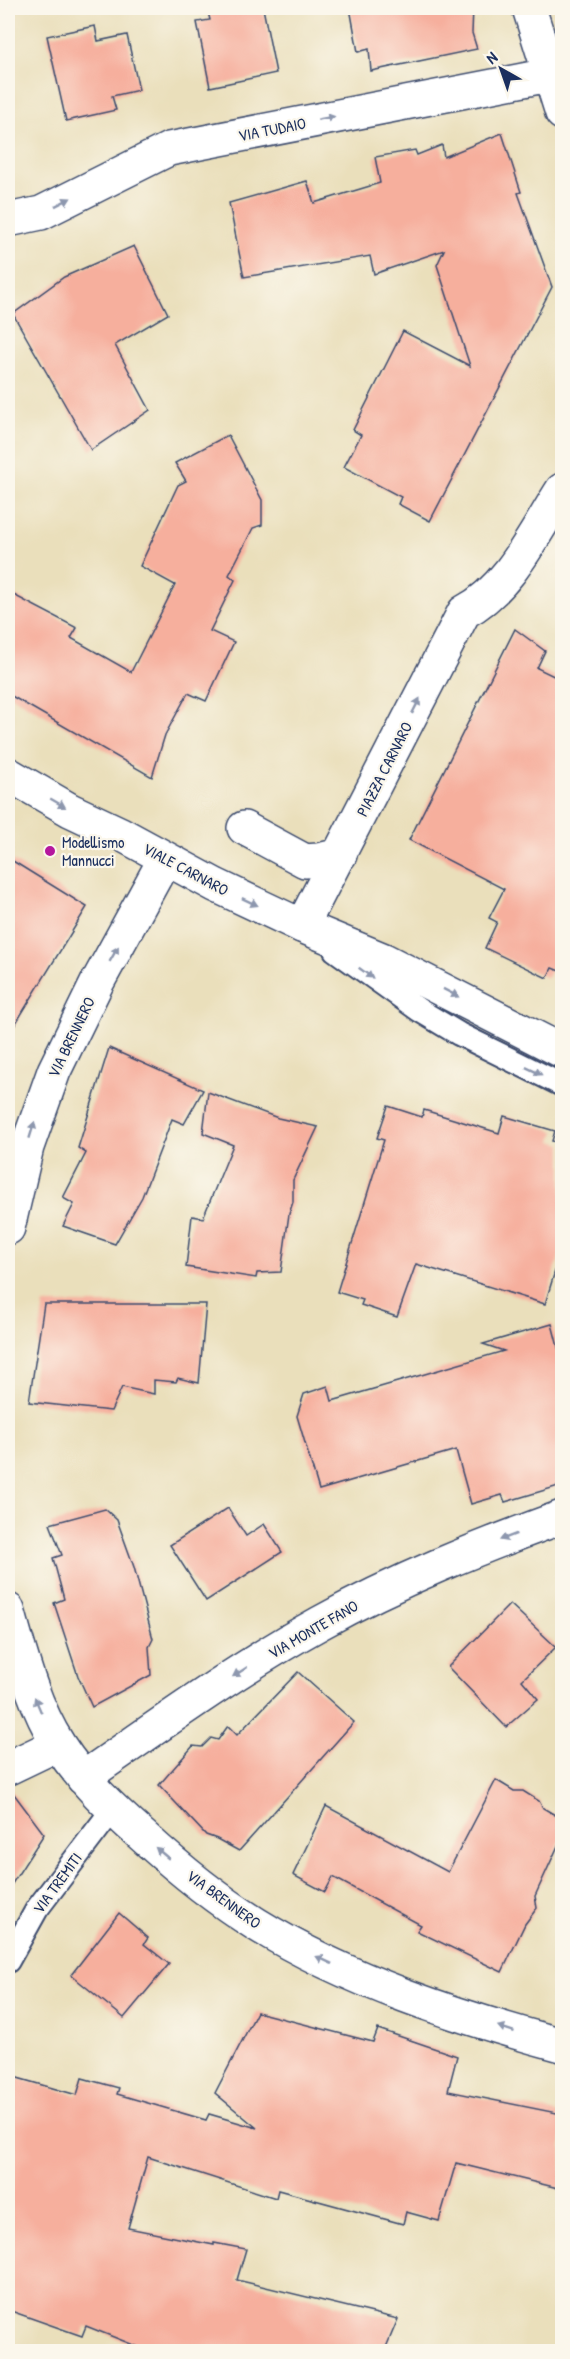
<svg xmlns="http://www.w3.org/2000/svg" width="570" height="2359" font-family="'Patrick Hand',sans-serif">
	<style>
		.building { fill: #f6af9d }
		.lines { fill: none; stroke-linecap: round; stroke-linejoin: round }
		.service-casing { stroke: #3a496c; stroke-width: 26 }
		.minor-casing { stroke: #3a496c; stroke-width: 36 }
		.tertiary-casing { stroke: #3a496c; stroke-width: 36 }
		.service { stroke: #fff; stroke-width: 22 }
		.minor { stroke: #fff; stroke-width: 33 }
		.tertiary { stroke: #fff; stroke-width: 33 }
		.oneway { fill: #8d97ae }
		.poi-dot { fill: #b5179e; stroke: #fbf7ec; stroke-width: 2 }
		.labels { text-anchor: middle; dominant-baseline: central; stroke-width: 4.5; stroke-linejoin: round; paint-order: stroke }
		.street-label { font-size: 16px; fill: #1b2f5e; stroke: #fbf7ec }
		.poi-label { font-size: 16px; fill: #1b2f5e; stroke: #fbf7ec; text-anchor: start }
	</style>
	<rect width="100%" height="100%" fill="#fbf7ec"/>
	<filter id="ink" filterUnits="userSpaceOnUse"><feTurbulence type="fractalNoise" baseFrequency=".0167" numOctaves="2"/><feDisplacementMap in="SourceGraphic" scale="12" xChannelSelector="R" yChannelSelector="G"/><feConvolveMatrix kernelMatrix="1 2 1 2 8 2 1 2 1" color-interpolation-filters="sRGB"/></filter>
	<filter id="wash" filterUnits="userSpaceOnUse"><feTurbulence type="fractalNoise" baseFrequency=".008" numOctaves="4" result="noise"/><feDisplacementMap in="SourceGraphic" scale="24" xChannelSelector="R" yChannelSelector="G"/><feGaussianBlur stdDeviation="1.35" result="paint"/><feColorMatrix in="noise" values="0 0 0 0 0 0 0 0 0 0 0 0 0 0 0 0 0 1.4 0 .05"/><feComposite in="paint" operator="in"/></filter>
	<g filter="url(#wash)">
		<rect width="100%" height="100%" fill="#eadfbb"/>
		<g id="blocks">
			<g class="building">
				<path d="M207 8H263L276 73 210 87 197 22 210 20Z"/>
				<path d="M350 8H473L472 33 477 49 371 71 369 49 358 52Z"/>
				<path d="M95 26 98 41 127 35 139 90 112 96 116 110 66 121 47 36Z"/>
				<path d="M502 133 521 192 518 193 552 287 430 521 398 504 401 497 344 467 361 435 353 430 403 331 470 366 437 265 444 250 374 274 370 256 244 277 229 203 307 181 314 203 380 183 375 157 415 150 417 155 442 145 444 157Z"/>
				<path d="M134 246 168 314 115 345 150 410 91 450 13 314 64 277Z"/>
				<path d="M228 435 262 500V525L253 528 229 575 235 580 210 631 234 642 206 701 188 693 165 735 152 777 8 694V592L77 628 71 638 131 672 175 585 140 566 178 485 186 481 175 463Z"/>
				<path d="M515 629 545 651 537 668 562 680V972L552 968 547 978 485 948 497 922 489 918 504 889 409 840Z"/>
				<path d="M8 858 87 907 8 1036Z"/>
				<path d="M109 1048 203 1090 184 1124 172 1119 142 1197 115 1244 63 1226 74 1204 63 1198 86 1153 78 1148Z"/>
				<path d="M208 1092 278 1118 318 1127 293 1180V1202L289 1214 281 1272 257 1273 256 1278 186 1267 192 1216 203 1218 233 1145 203 1133Z"/>
				<path d="M388 1106 422 1117 424 1110 499 1133 504 1116 555 1131 552 1141 562 1144V1248L545 1304 416 1264 397 1317 361 1305 363 1300 337 1292 384 1140 377 1138Z"/>
				<path d="M44 1304H206L199 1383 178 1378 176 1382 154 1380V1394L122 1387 111 1411 29 1402Z"/>
				<path d="M552 1324 562 1362V1485L505 1502 502 1495 471 1504 456 1450 319 1490 297 1416 304 1394 328 1386 332 1401 504 1351 483 1344Z"/>
				<path d="M228 1508 246 1536 264 1524 282 1552 206 1601 170 1545Z"/>
				<path d="M105 1509 117 1520 134 1567 153 1639 149 1647 151 1675 92 1707 78 1676 54 1603 64 1599 53 1558 62 1555 50 1524Z"/>
				<path d="M510 1604 556 1647 522 1680 538 1699 506 1727 448 1667Z"/>
				<path d="M298 1672 354 1722 239 1851 217 1839 206 1835 159 1785 193 1746 202 1747 211 1738 218 1740 228 1726 237 1735Z"/>
				<path d="M496 1780 514 1791H523L539 1801 543 1808 562 1819V1837L535 1896 537 1908 525 1924 502 1972 417 1931 421 1925 333 1877 325 1892 293 1875 326 1806 448 1872Z"/>
				<path d="M8 1786 44 1834 8 1890Z"/>
				<path d="M119 1913 148 1938 144 1944 169 1964 124 2018 71 1975Z"/>
				<path d="M257 2012 373 2042 378 2029 457 2056 448 2091 562 2114V2189L456 2163 439 2221 406 2212 403 2224 278 2190 276 2198 148 2157 128 2228 214 2245V2243L246 2249 237 2280 398 2319 384 2352H151L86 2326 82 2336 8 2310V2099L14 2077 77 2095 82 2078 119 2088 117 2094 206 2120 209 2114 257 2128 215 2093Z"/>
			</g>
		</g>
	</g>
	<g filter="url(#ink)">
		<use href="#blocks" fill-opacity="0" stroke="#3a496c" stroke-width="1.5"/>
		<g class="lines">
			<g class="service-casing">
				<g id="service">
					<path d="M335 950 419 1010 459 1034 562 1085"/>
					<path d="M8 1961 37 1909 113 1809"/>
				</g>
			</g>
			<g class="minor-casing">
				<g id="minor">
					<path d="M529 8 562 113"/>
					<path d="M8 220 41 213 169 149 549 75"/>
					<path d="M244 828 305 861 318 860 340 855"/>
					<path d="M302 926 464 612C509 589 535 532 562 490"/>
					<path d="M8 1228 27 1147 54 1071 97 983 165 859"/>
					<path d="M8 1610C21 1656 33 1704 59 1745 82 1781 113 1810 145 1838 178 1868 218 1900 256 1924 348 1981 458 2017 562 2045"/>
					<path d="M8 1768 58 1744"/>
					<path d="M83 1778C160 1725 237 1669 320 1623 397 1580 480 1547 562 1517"/>
				</g>
			</g>
			<g class="tertiary-casing">
				<path id="tertiary" d="M8 774 70 810 121 834 215 885 302 926 384 960 562 1051"/>
			</g>
			<use href="#service" class="service"/>
			<use href="#minor" class="minor"/>
			<use href="#tertiary" class="tertiary"/>
		</g>
		<defs><path id="oneway-solid" d="M-6-.8H1V-3.2L6.5 0L1 3.2V.8H-6Z" transform="scale(1.5)"/></defs>
		<g class="oneway">
			<use href="#oneway-solid" transform="translate(326 118) rotate(-11)"/>
			<use href="#oneway-solid" transform="translate(63 202) rotate(-27)"/>
			<use href="#oneway-solid" transform="translate(416 706) rotate(-63)"/>
			<use href="#oneway-solid" transform="translate(58 803) rotate(30)"/>
			<use href="#oneway-solid" transform="translate(250 902) rotate(25)"/>
			<use href="#oneway-solid" transform="translate(114 954) rotate(-60)"/>
			<use href="#oneway-solid" transform="translate(366 973) rotate(36)"/>
			<use href="#oneway-solid" transform="translate(451 993) rotate(27)"/>
			<use href="#oneway-solid" transform="translate(534 1071) rotate(26)"/>
			<use href="#oneway-solid" transform="translate(32 1130) rotate(-73)"/>
			<use href="#oneway-solid" transform="translate(508 1537) rotate(159)"/>
			<use href="#oneway-solid" transform="translate(240 1672) rotate(147)"/>
			<use href="#oneway-solid" transform="translate(38 1705) rotate(-113)"/>
			<use href="#oneway-solid" transform="translate(162 1853) rotate(-140)"/>
			<use href="#oneway-solid" transform="translate(324 1960) rotate(-155)"/>
			<use href="#oneway-solid" transform="translate(506 2029) rotate(-161)"/>
		</g>
	</g>
	<circle class="poi-dot" cx="50" cy="851" r="6"/>
	<g class="labels">
		<g class="street-label">
			<text transform="translate(272 129) rotate(-11)">VIA TUDAIO</text>
			<text transform="translate(384 769) rotate(-63)">PIAZZA CARNARO</text>
			<text transform="translate(186 869) rotate(28)">VIALE CARNARO</text>
			<text transform="translate(71 1037) rotate(-64)">VIA BRENNERO</text>
			<text transform="translate(313 1629) rotate(-30)">VIA MONTE FANO</text>
			<text transform="translate(57 1883) rotate(-54)">VIA TREMITI</text>
			<text transform="translate(224 1899) rotate(36)">VIA BRENNERO</text>
		</g>
		<g class="poi-label">
			<text x="62" y="842">Modellismo<tspan x="62" dy="18">Mannucci</tspan></text>
		</g>
	</g>
	<rect width="570" height="2359" fill="none" stroke="#fbf7ec" stroke-width="30"/>
	<g transform="translate(501 69) rotate(320)" stroke="#fbf7ec" stroke-width="4.5" paint-order="stroke">
	<path d="M0-4.5L10 22L0 15L-10 22Z" fill="#1b2f5e"/>
	<text y="-9" font-size="16" font-weight="bold" text-anchor="middle" fill="#1b2f5e">N</text>
	</g>
</svg>
